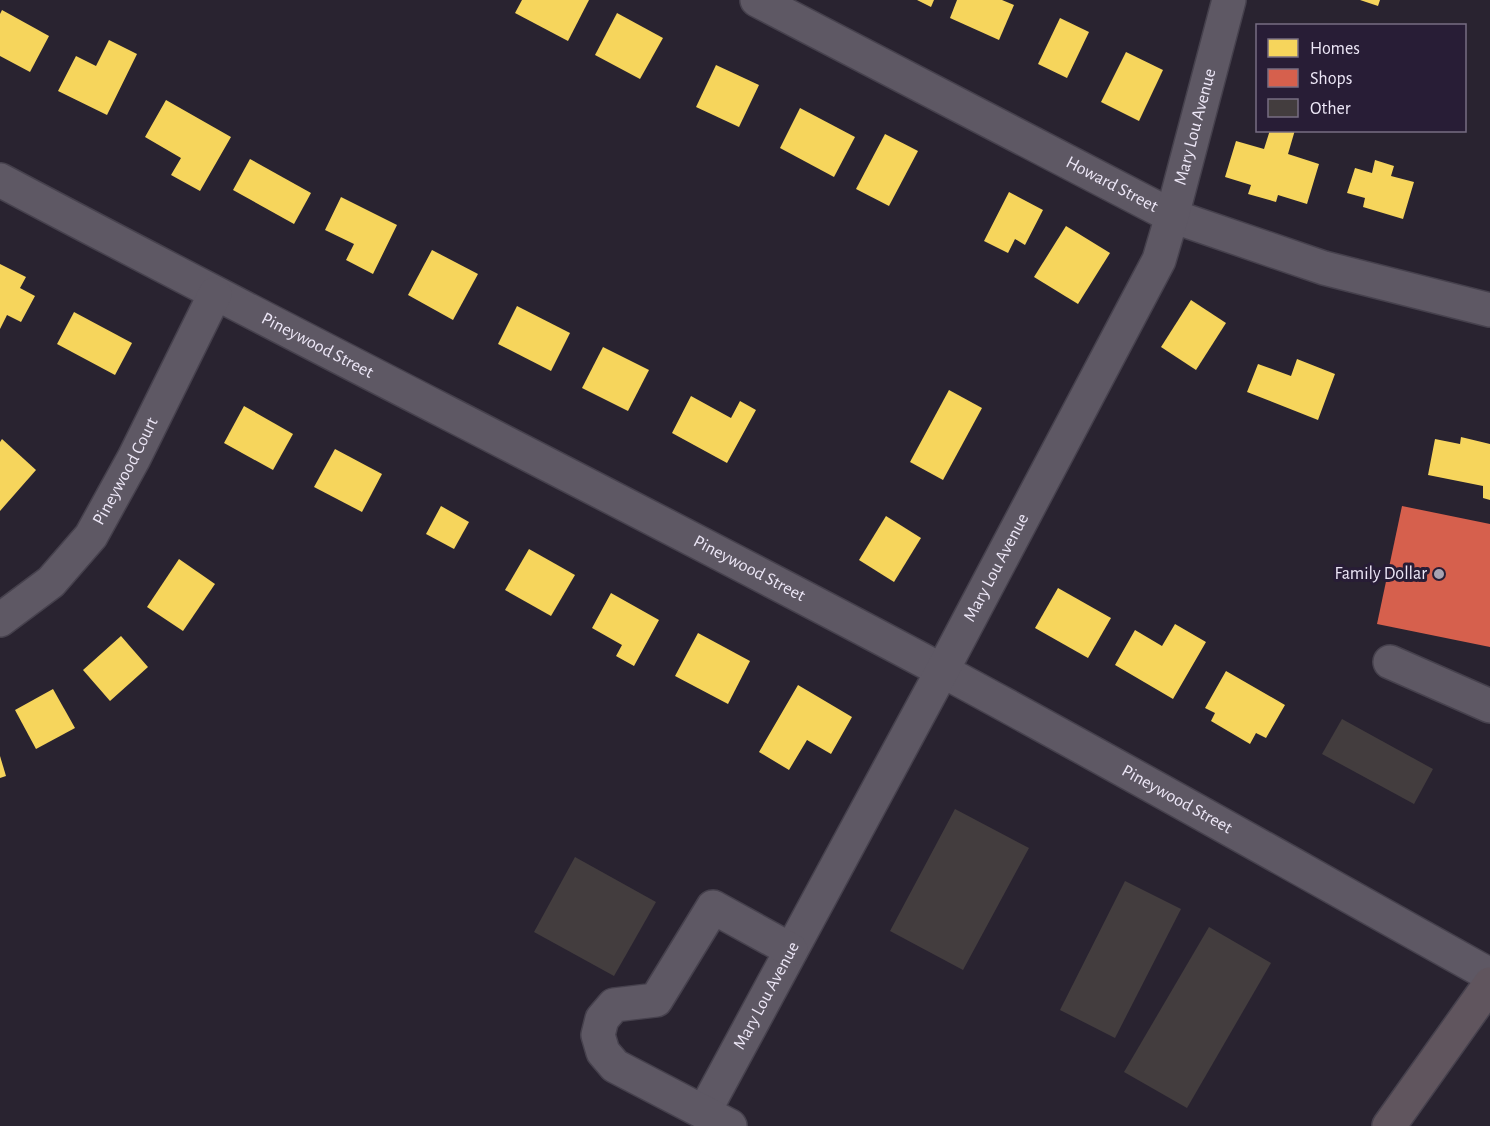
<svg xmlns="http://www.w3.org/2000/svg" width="1490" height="1126" font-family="'Alegreya Sans',sans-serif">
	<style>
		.homes { fill: #f6d55c }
		.shops { fill: #d6604d }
		.building { fill: #433d3e }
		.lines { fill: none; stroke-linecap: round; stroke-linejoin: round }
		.minor-casing { stroke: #46414d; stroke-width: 36 }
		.major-casing { stroke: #46414d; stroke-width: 36 }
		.minor { stroke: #5e5864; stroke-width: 33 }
		.major { stroke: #60555e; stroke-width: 33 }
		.poi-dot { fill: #a8a2b1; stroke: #281d36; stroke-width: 2 }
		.labels { text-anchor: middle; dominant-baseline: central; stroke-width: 6; stroke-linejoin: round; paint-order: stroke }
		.street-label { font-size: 18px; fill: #ede7f7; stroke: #281d36 }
		.poi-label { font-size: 18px; fill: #ede7f7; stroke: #281d36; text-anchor: end }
	</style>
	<rect width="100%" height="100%" fill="#292330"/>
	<g class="homes">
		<path d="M522 0H589L568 41 515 13Z"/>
		<path d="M917 0H934L931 7Z"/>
		<path d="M957 0H1002L1014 5 999 40 950 18Z"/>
		<path d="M1360 0H1380L1378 6Z"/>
		<path d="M2 10 49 36 30 72 0 56V14Z"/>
		<path d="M617 13 663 38 640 79 595 55Z"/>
		<path d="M1060 18 1089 32 1067 78 1038 64Z"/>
		<path d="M109 40 137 54 107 115 58 91 76 56 96 66Z"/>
		<path d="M1126 52 1163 70 1139 121 1101 102Z"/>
		<path d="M716 65 759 85 739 127 696 107Z"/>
		<path d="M166 100 231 137 200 191 171 175 181 158 145 137Z"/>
		<path d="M800 108 855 137 834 177 780 148Z"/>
		<path d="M1270 130H1295L1288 154 1319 164 1307 204 1278 195 1276 202 1248 194 1251 185 1225 177 1236 141 1264 149Z"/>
		<path d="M885 134 918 151 889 206 856 189Z"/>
		<path d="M250 159 311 193 294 224 233 190Z"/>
		<path d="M1375 160 1394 166 1391 176 1414 182 1403 219 1363 207 1365 198 1347 193 1355 168 1372 173Z"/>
		<path d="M1009 192 1043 210 1025 245 1015 239 1008 253 984 241Z"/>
		<path d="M341 197 397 225 373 274 346 260 354 244 325 230Z"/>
		<path d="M1066 226 1110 253 1078 304 1034 277Z"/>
		<path d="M432 250 478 274 453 320 408 295Z"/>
		<path d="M0 264 26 277 20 288 35 296 21 322 7 315 0 329Z"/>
		<path d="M1191 300 1226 323 1196 370 1161 347Z"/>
		<path d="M517 306 570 333 551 371 498 344Z"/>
		<path d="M74 312 132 343 115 375 57 344Z"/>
		<path d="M603 347 649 370 628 411 582 388Z"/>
		<path d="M1297 359 1335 374 1318 420 1247 392 1258 364 1291 376Z"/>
		<path d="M949 390 982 408 943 480 910 462Z"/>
		<path d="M691 396 731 418 740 401 756 410 727 463 672 433Z"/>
		<path d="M244 406 293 434 273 470 224 443Z"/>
		<path d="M1461 437 1490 444V500L1483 498V486L1428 475 1435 439 1460 444Z"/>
		<path d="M2 439 36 470 0 511V442Z"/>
		<path d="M335 449 382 474 362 512 314 487Z"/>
		<path d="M441 506 469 522 454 549 426 534Z"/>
		<path d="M886 516 921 538 894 582 859 560Z"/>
		<path d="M529 549 575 575 551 616 505 590Z"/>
		<path d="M179 559 215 584 183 631 147 607Z"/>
		<path d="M1058 588 1111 618 1088 658 1035 628Z"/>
		<path d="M611 593 659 620 634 666 616 656 622 645 592 628Z"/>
		<path d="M1175 624 1206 642 1173 699 1115 665 1135 630 1162 646Z"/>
		<path d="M698 633 750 661 728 704 675 676Z"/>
		<path d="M121 636 148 667 110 701 83 670Z"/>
		<path d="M1226 671 1285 705 1266 738 1256 733 1250 744 1211 721 1215 713 1205 708Z"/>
		<path d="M798 685 852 717 831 754 807 740 789 770 759 752Z"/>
		<path d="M53 689 75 728 36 749 15 710Z"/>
		<path d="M0 756 6 776 0 778Z"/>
	</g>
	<path class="shops" d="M1402 506 1490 524V647L1377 624Z"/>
	<g class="building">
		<path d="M1342 719 1433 769 1414 804 1322 754Z"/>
		<path d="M955 809 1029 848 963 970 890 931Z"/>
		<path d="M575 857 656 902 614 976 534 932Z"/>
		<path d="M1125 881 1181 909 1115 1038 1060 1010Z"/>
		<path d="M1209 927 1271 963 1187 1108 1124 1072Z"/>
	</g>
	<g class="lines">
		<g class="minor-casing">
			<g id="minor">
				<path id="s1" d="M757 0 1172 216 1324 268 1490 310"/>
				<path id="s2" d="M0 180C312 346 629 503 941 670 1125 769 1307 873 1490 975"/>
				<path id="s3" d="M0 620 51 582 91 536 134 458 215 294"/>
				<path d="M1390 662 1490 706"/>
				<path id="s4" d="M704 1112 942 671 1159 260 1172 216 1229 0"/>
				<path d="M730 1126 615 1066 603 1052 598 1035 602 1019 614 1005 656 1000 713 907 791 950"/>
			</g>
		</g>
		<g class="major-casing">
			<path id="major" d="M1389 1126 1490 984"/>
		</g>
		<use href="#minor" class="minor"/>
		<use href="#major" class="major"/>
	</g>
	<circle class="poi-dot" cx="1439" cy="574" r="6"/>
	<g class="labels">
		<g class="street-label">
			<text stroke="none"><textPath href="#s4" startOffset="1104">Mary Lou Avenue</textPath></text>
			<text stroke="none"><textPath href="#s1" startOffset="400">Howard Street</textPath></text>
			<text stroke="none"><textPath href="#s2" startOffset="358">Pineywood Street</textPath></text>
			<text stroke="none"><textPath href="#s3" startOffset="198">Pineywood Court</textPath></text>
			<text stroke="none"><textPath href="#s4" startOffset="618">Mary Lou Avenue</textPath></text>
			<text stroke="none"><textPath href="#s2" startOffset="844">Pineywood Street</textPath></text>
			<text stroke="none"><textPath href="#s2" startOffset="1330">Pineywood Street</textPath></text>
			<text stroke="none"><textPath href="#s4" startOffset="132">Mary Lou Avenue</textPath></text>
		</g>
		<g class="poi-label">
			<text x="1427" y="574">Family Dollar</text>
		</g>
	</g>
	<rect x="1256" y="24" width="210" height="108" fill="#281d36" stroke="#776e83" stroke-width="1.5"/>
	<rect x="1268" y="39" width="30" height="18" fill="#f6d55c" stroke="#776e83" stroke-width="1.5"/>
	<text x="1310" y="54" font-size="18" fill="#ede7f7">Homes</text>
	<rect x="1268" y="69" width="30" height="18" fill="#d6604d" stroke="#776e83" stroke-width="1.5"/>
	<text x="1310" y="84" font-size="18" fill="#ede7f7">Shops</text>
	<rect x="1268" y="99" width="30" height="18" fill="#433d3e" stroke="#776e83" stroke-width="1.5"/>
	<text x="1310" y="114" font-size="18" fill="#ede7f7">Other</text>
</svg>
